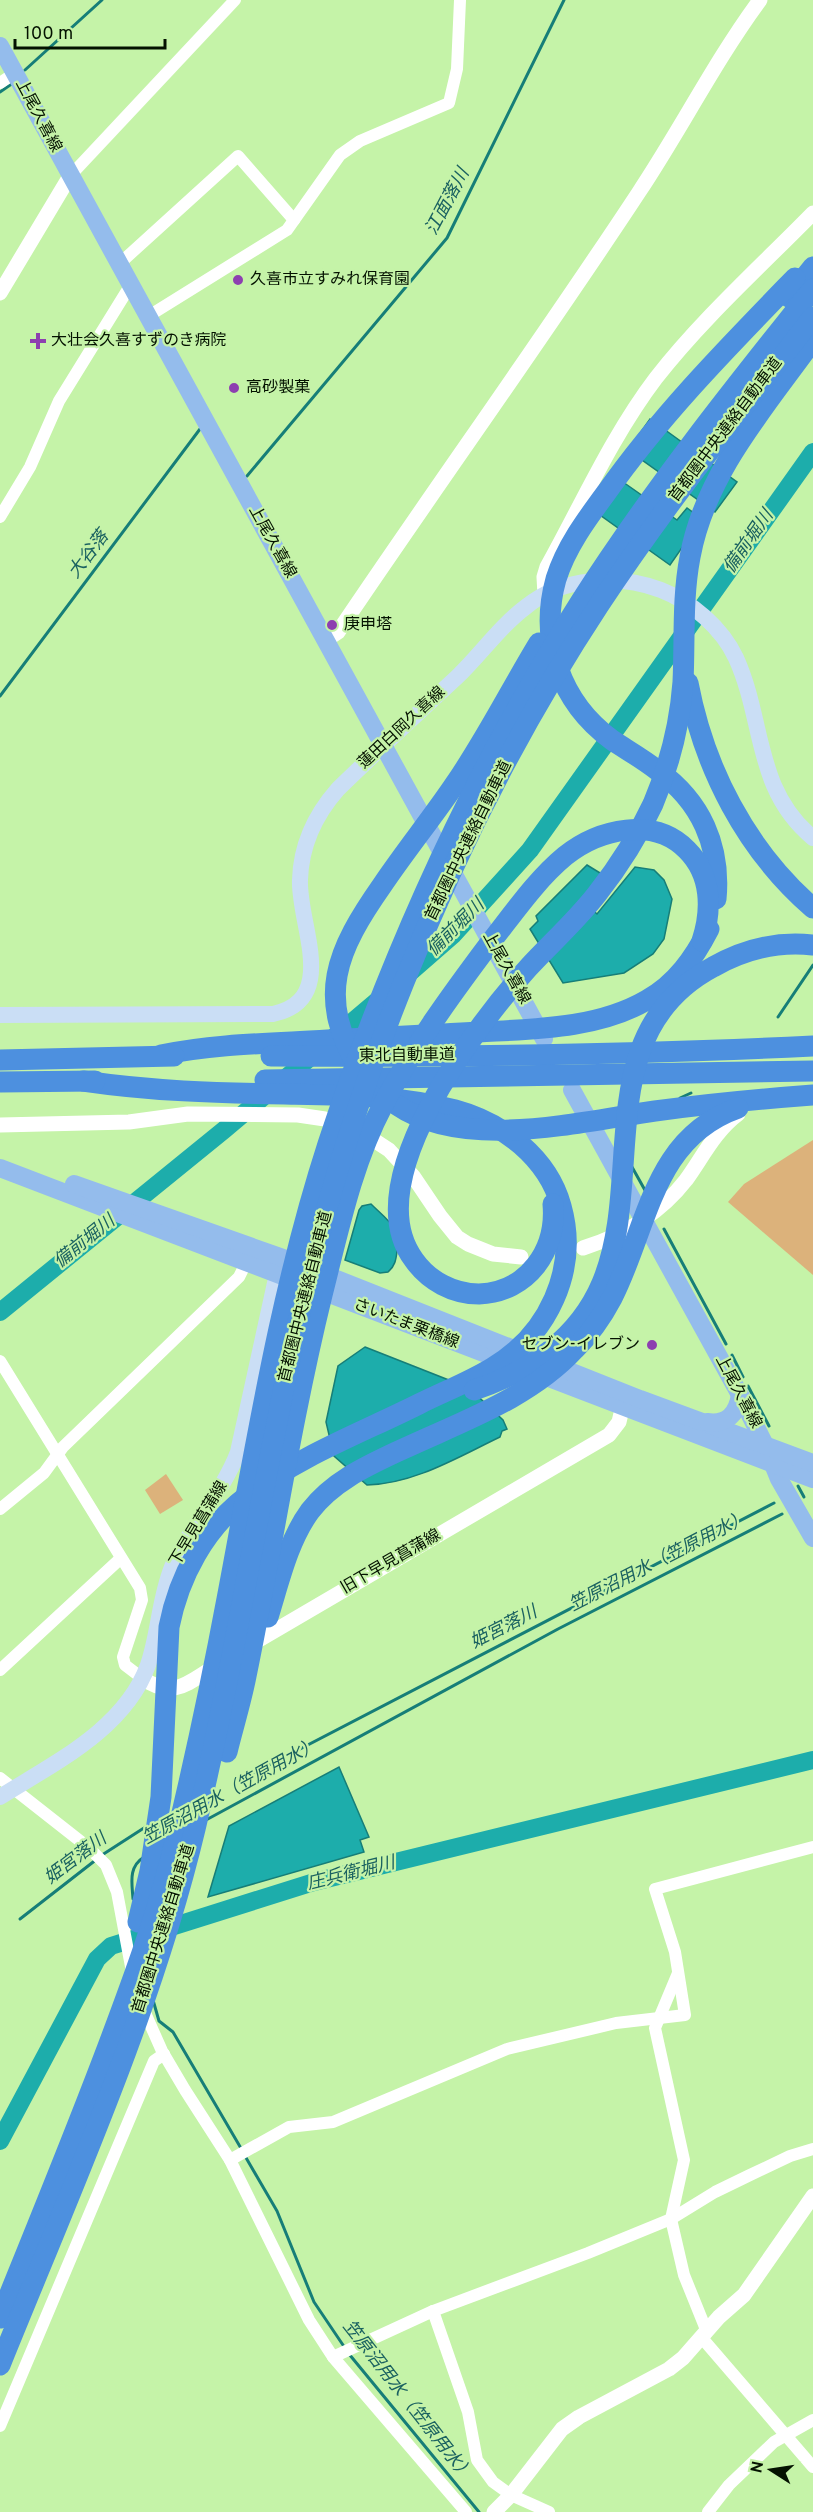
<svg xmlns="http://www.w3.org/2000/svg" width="813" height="2512" font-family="Overpass,'Noto Sans JP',sans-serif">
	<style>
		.green { fill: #dcb27b }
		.water { fill: #1dadab; stroke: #167e78; stroke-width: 1.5 }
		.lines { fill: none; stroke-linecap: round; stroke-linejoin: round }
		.stream { stroke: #167e78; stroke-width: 3 }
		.river { stroke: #1dadab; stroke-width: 18 }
		.minor { stroke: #fff; stroke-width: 12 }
		.tertiary { stroke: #fff; stroke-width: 15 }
		.secondary { stroke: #cadef5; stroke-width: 16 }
		.primary { stroke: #94bcec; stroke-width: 18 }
		.motorway { stroke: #4d90df; stroke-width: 21 }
		.poi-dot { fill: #8d3fb0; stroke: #c5f3a8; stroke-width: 2 }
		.labels { text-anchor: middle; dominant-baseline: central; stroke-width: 4.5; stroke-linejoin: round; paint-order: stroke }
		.street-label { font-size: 16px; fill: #041200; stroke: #c5f3a8 }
		.poi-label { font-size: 16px; fill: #041200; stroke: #c5f3a8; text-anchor: start }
		.water-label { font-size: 18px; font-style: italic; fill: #1a6160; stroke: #c5f3a8 }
	</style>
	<rect width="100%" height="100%" fill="#c5f3a8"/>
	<g class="green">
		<path d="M813 1140V1275L728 1202 744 1184Z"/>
		<path d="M166 1474 183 1500 160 1514 145 1490Z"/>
	</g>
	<g class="water">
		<path d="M650 419 737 482 715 512 628 450Z"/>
		<path d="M623 482 677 520 687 508 702 519 670 565 600 515Z"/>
		<path d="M587 865 605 876 584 902 597 914 635 867 654 870 664 880 672 899 664 939 653 954 624 973 563 983 530 929 538 921 536 916Z"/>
		<path d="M371 1204C387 1220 401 1227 397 1251 396 1260 395 1266 388 1272L380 1273 345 1260 359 1210 362 1206Z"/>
		<path d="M365 1347 469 1388 503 1420 507 1429 502 1431 500 1437C458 1457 414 1484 367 1485L334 1456 326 1422 338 1366Z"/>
		<path d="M339 1767 369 1837 360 1840 364 1852 208 1897 229 1826Z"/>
	</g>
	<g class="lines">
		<g class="stream">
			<path d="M25 70 102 0"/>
			<path d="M0 92 13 83"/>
			<path d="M247 476 447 238 564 0"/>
			<path d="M0 696 200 429"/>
			<path d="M778 1017 813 965"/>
			<path d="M680 1098 691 1093"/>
			<path d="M632 1167 646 1192"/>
			<path d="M664 1229 726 1344"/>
			<path d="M732 1355 743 1377"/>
			<path d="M748 1386 769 1426"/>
			<path d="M798 1486 804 1497"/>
			<path d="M246 1777 774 1503"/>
			<path d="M206 1820 558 1629 782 1514"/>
			<path d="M102 1855 147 1826"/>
			<path d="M133 1899C132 1883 128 1867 144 1857"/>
			<path d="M20 1919 97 1859"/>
			<path d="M153 2000 159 2021 173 2032 242 2150"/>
			<path d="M245 2156 277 2211 314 2302 345 2348"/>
			<path d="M349 2354 479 2512"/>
		</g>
		<g class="river">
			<path d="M406 976 453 935 530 850 813 452"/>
			<path d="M0 1312 224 1130 383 996"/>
			<path d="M0 2141 97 1959 111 1946 314 1882 813 1760"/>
		</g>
		<g class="minor">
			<path d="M0 83 15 73"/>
			<path d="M70 176 235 0"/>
			<path d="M118 265 238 156 294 220"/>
			<path d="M147 317 287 230 340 155 360 141 449 103 457 69 460 0"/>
			<path d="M0 517 30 467 59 401 130 286"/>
			<path d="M0 1361 140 1588 142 1600 123 1657 125 1665 142 1678"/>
			<path d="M0 1509 44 1473 63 1447 239 1277 247 1261"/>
			<path d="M0 1670 120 1559"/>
			<path d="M0 1778 89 1848 106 1865 117 1892 132 1972"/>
			<path d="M678 1973 655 2028 684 2160 671 2219 684 2275 707 2332"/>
			<path d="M142 2006 162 2051 185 2090 230 2160 309 2320 333 2357 466 2512"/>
			<path d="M230 2160 289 2127 333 2122 507 2049 616 2023 685 2015 675 1952 655 1889 813 1847"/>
			<path d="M433 2311 468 2412 477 2460 493 2482 511 2495 549 2512"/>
			<path d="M702 2338 813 2467"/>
			<path d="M333 2357 433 2311 588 2253 671 2219 715 2192 750 2175 790 2156 813 2149"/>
			<path d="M0 2426 154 2061 164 2054"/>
			<path d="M708 2512 729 2485 774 2442 813 2420"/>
		</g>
		<g class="tertiary">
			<path d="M0 293 70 176"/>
			<path d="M545 595 544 577 547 567C582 504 612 436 656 378 703 318 760 267 813 213"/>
			<path d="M326 640 338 632C437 485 541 341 639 192 681 129 715 61 760 0"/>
			<path d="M0 1125 129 1122 188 1114 298 1115 325 1119 360 1131 389 1150 413 1176 440 1216 457 1237 468 1244 493 1254 521 1257"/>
			<path d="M583 1248C624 1235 659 1215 686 1180 702 1158 715 1131 738 1114"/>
			<path d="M247 1647 609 1435 619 1422 623 1405"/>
			<path d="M142 1678C175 1701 189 1681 219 1664"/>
			<path d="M494 2512 511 2495 562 2429 579 2417 669 2369 683 2358 719 2317 744 2295 813 2196"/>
		</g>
		<g class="secondary">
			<path d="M0 1015 273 1014C340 1000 298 924 300 880 301 845 315 815 338 789 377 751 417 714 457 677 481 654 500 626 527 606 563 577 618 574 661 590 692 602 722 628 736 658 765 722 754 789 813 838"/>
			<path d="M0 1797C54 1763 125 1729 148 1665 159 1633 159 1599 172 1567 190 1526 222 1494 238 1452L275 1283 283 1265"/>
		</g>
		<g class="primary">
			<path d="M0 46 544 1039"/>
			<path d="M572 1090 740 1395 766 1447 779 1479 813 1538"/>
			<path d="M0 1168 813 1479"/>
			<path d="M74 1184 286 1259 640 1399 813 1463"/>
			<path d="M707 1422C727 1425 737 1414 740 1395"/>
		</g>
		<g class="motorway">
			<path d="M789 297 813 267"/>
			<path d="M688 683C704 768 746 850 813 908"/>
			<path d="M716 899C721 846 701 801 657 770 643 759 627 750 612 740 560 702 539 640 556 579 566 547 586 520 606 493 661 415 728 347 795 278"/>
			<path d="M161 1055C204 1046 248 1044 292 1042 354 1038 416 1036 479 1032 534 1029 597 1029 647 1000 676 984 694 958 709 929"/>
			<path d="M271 1056C451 1057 633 1055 813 1046"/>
			<path d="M0 1060 174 1056"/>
			<path d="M361 1072C315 997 336 951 383 884 406 850 432 818 455 784 486 739 511 689 539 643"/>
			<path d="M265 1080 813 1071"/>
			<path d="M83 1081C151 1091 215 1093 284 1094 341 1095 399 1095 455 1110 503 1123 548 1158 561 1206 579 1270 548 1335 492 1368 469 1382 443 1392 419 1404 361 1433 299 1456 247 1496 205 1528 179 1576 169 1627L161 1797 150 1871 138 1922"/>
			<path d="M0 1082 95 1081"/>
			<path d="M397 1105C464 1151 578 1122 655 1111 707 1104 760 1099 813 1095"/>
			<path d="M553 1204C557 1250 528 1292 479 1294 453 1294 429 1281 414 1260 356 1182 476 1026 528 968 551 943 576 921 597 894 619 866 638 836 653 804 669 766 680 723 683 682 685 640 682 599 690 557 705 474 765 407 813 340"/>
			<path d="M474 1390C529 1372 579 1338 602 1283 646 1179 589 1033 713 967 743 950 778 941 813 945"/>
			<path d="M268 1617C279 1582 288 1541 310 1511 334 1480 369 1465 403 1449 463 1421 530 1398 575 1349 590 1334 602 1317 612 1298 648 1228 652 1138 738 1108"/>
			<path d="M227 1752C233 1727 241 1702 246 1676 272 1549 291 1421 322 1295 338 1232 352 1163 383 1105 413 1047 451 995 490 943 513 914 536 880 565 856 599 829 654 816 687 850 712 875 712 910 702 941"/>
			<path d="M0 2318C36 2229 73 2139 107 2049 133 1980 159 1910 176 1838 195 1759 212 1679 227 1599 256 1446 280 1292 328 1144 391 953 474 770 581 601 651 492 732 390 813 289"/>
			<path d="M0 2365C71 2189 151 2013 195 1829 236 1658 261 1484 300 1313 326 1200 361 1089 404 982 456 851 522 722 599 605 665 505 740 412 813 317"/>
		</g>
	</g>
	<g class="poi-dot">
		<circle cx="238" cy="280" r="6"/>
		<path d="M35 332h6v6h6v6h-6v6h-6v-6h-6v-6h6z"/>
		<circle cx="234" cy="388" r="6"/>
		<circle cx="332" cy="625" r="6"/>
		<circle cx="652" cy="1345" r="6"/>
	</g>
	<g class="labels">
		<g class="street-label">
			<text transform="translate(38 116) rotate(62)">上尾久喜線</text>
			<text transform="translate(726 430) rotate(-53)">首都圏中央連絡自動車道</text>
			<text transform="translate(272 542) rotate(61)">上尾久喜線</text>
			<text transform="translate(402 728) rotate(-43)">蓮田白岡久喜線</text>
			<text transform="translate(469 841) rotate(-64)">首都圏中央連絡自動車道</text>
			<text transform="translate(506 968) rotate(61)">上尾久喜線</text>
			<text transform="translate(407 1056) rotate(-1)">東北自動車道</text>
			<text transform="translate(306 1297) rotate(-76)">首都圏中央連絡自動車道</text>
			<text transform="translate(406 1324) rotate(21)">さいたま栗橋線</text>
			<text transform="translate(738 1392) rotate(62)">上尾久喜線</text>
			<text transform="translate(199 1524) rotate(-59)">下早見菖蒲線</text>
			<text transform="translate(391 1562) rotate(-30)">旧下早見菖蒲線</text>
			<text transform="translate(164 1929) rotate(-73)">首都圏中央連絡自動車道</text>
		</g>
		<g class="poi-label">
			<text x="250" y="280">久喜市立すみれ保育園</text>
			<text x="51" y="341">大壮会久喜すずのき病院</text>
			<text x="246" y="388">高砂製菓</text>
			<text x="344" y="625">庚申塔</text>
			<text x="640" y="1345" text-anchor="end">セブン-イレブン</text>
		</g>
		<g class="water-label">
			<text transform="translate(448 202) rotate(-62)">江面落川</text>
			<text transform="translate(749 542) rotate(-55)">備前堀川</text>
			<text transform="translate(89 555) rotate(-53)">大谷落</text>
			<text transform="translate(456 928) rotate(-45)">備前堀川</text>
			<text transform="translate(85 1242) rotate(-39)">備前堀川</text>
			<text transform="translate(659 1562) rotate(-27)">笠原沼用水（笠原用水）</text>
			<text transform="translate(504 1628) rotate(-27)">姫宮落川</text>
			<text transform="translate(231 1792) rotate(-29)">笠原沼用水（笠原用水）</text>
			<text transform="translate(76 1859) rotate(-37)">姫宮落川</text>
			<text transform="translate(351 1874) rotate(-14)">庄兵衛堀川</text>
			<text transform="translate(407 2401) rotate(52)">笠原沼用水（笠原用水）</text>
		</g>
	</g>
	<g transform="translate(771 2470) rotate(282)" stroke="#c5f3a8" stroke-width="4.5" paint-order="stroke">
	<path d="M0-4.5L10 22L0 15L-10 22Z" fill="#041200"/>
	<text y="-9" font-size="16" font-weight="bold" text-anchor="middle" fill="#041200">N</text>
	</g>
	<path d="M15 39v9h150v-9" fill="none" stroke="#041200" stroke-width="3"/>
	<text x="24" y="39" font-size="18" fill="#041200" stroke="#c5f3a8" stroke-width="4.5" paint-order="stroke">100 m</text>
</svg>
